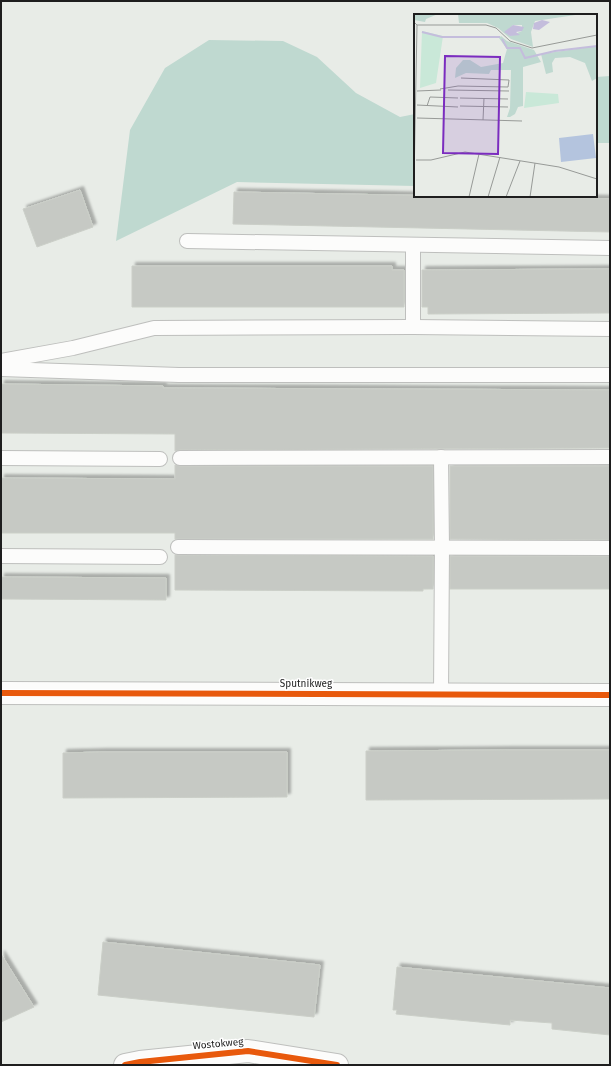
<svg xmlns="http://www.w3.org/2000/svg" width="611" height="1066" font-family="'Fira Sans',sans-serif">
	<style>
		.forest { fill: #bfd9d0 }
		.building { fill: #c6c9c4; stroke: #cbcfc8; filter: url(#shadow) }
		.lines { fill: none; stroke-linecap: round; stroke-linejoin: round }
		.lane-casing { stroke: #bebfbd; stroke-width: 16 }
		.street-casing { stroke: #bebfbd; stroke-width: 24 }
		.lane { stroke: #fcfcfb; stroke-width: 14 }
		.street { stroke: #fcfcfb; stroke-width: 22 }
		.cycleway-casing { stroke: #fff; stroke-width: 8 }
		.cycleway { stroke: #e8590c; stroke-width: 6 }
		.labels { text-anchor: middle; dominant-baseline: central; stroke-width: 3; stroke-linejoin: round; paint-order: stroke }
		.street-label { font-size: 10px; fill: #1e1e1e; stroke: #fff }
		.inset-river { fill: none; stroke: #c4bddc; stroke-width: 2 }
		.inset-road { fill: none; stroke: #979a97; stroke-width: 1 }
		.view { fill: #7b2cbf; fill-opacity: 0.15; stroke: #7b2cbf; stroke-width: 2 }
		.inset-edge { fill: none; stroke: #1e1e1e; stroke-width: 2 }
	</style>
	<defs>
		<filter id="shadow"><feDropShadow dx="3.5" dy="-3.5" stdDeviation="1" flood-color="#0004"/></filter>
	</defs>
	<rect width="100%" height="100%" fill="#e8ece7"/>
	<g class="forest">
		<path d="M209 40 283 41 317 57 356 93 400 117 415 114V186L237 182 116 241 130 130 165 68Z"/>
		<path d="M610 76V143H596V77Z"/>
	</g>
	<g class="building">
		<path d="M80 190 93 227 37 247 23 209Z"/>
		<path d="M234 192 610 199V232L233 224Z"/>
		<path d="M132 266H392V270H404V307H132Z"/>
		<path d="M610 269V313L428 314V307H422V270Z"/>
		<path d="M1 384 163 386V388L610 390V448L180 450 175 451V434L1 433Z"/>
		<path d="M175 465 180 466H433V539H175V533H1V478L175 479Z"/>
		<path d="M450 466H610V540L450 539Z"/>
		<path d="M175 555 433 556V589H423V591L175 590Z"/>
		<rect x="450" y="556" width="160" height="33"/>
		<path d="M1 577 166 578V600L1 599Z"/>
		<path d="M508 750H610V799L366 800V751Z"/>
		<path d="M102 752H287V797L63 798V753Z"/>
		<path d="M103 942 320 965 314 1017 98 995Z"/>
		<path d="M1 954 34 1007 1 1022Z"/>
		<path d="M397 967 610 988V1035L552 1029V1023L510 1020V1025L396 1014 397 1010H393Z"/>
	</g>
	<g class="lines">
		<g class="lane-casing">
			<g id="lane">
				<path d="M187 241 610 248"/>
				<path d="M413 245V327"/>
				<path d="M1 361 73 348 154 328 413 327 610 329"/>
				<path d="M1 369 179 375H610"/>
				<path d="M441 457 442 548 441 694"/>
				<path d="M1 458 160 459"/>
				<path d="M180 458 610 457"/>
				<path d="M178 547 610 548"/>
				<path d="M1 556 160 557"/>
			</g>
		</g>
		<g class="street-casing">
			<g id="street">
				<path d="M1 693 610 695"/>
				<path d="M125 1065 140 1062 248 1051 337 1065"/>
			</g>
		</g>
		<use href="#lane" class="lane"/>
		<use href="#street" class="street"/>
		<g class="cycleway-casing">
			<g id="cycleway">
				<path d="M1 693 610 695"/>
				<path d="M125 1065 140 1062 248 1051 337 1065"/>
			</g>
		</g>
		<use href="#cycleway" class="cycleway"/>
	</g>
	<g class="labels">
		<g class="street-label">
			<text x="306" y="684">Sputnikweg</text>
			<text transform="translate(218 1044) rotate(-5)">Wostokweg</text>
		</g>
	</g>
	<g transform="translate(414 14)">
		<rect width="183" height="183" fill="#e8ece7"/>
		<path d="M8 17 29 22 22 69 6 74ZM112 78 144 80 145 89 110 94Z" fill="#c9e8d8"/>
		<path d="M0 0H24L12 5 11 8 0 6ZM44 0 62 1 168 0 121 7 117 18 119 33 97 25 84 14 73 9H45ZM99 11H108V17L96 22 92 17H94ZM87 22 93 27 120 36 127 48 109 53V92L104 93 101 100 96 103H93L96 94 97 56H77L75 60 52 59 41 64 42 54 49 46H56L67 53 89 49 93 35 85 24ZM183 32V64L178 67 171 49 156 43 141 44 138 49 139 58 132 60 127 40Z" fill="#bfd9d0" fill-rule="evenodd"/>
		<path d="M179 120 182 144 147 148 145 124Z" fill="#b4c4de"/>
		<path d="M128 6 136 8 125 16 119 15 120 9ZM99 11 110 13 108 17 102 18 106 21 96 22 90 18Z" fill="#c4bddc"/>
		<path class="inset-river" d="M8 18 28 23H86M88 25 93 34H106L111 44 141 37 183 32"/>
		<path class="inset-road" d="M0 8 3 11H72L82 14 96 27 118 34 183 21M26 75 44 72 94 73 95 66 47 64M34 76 95 77M3 77 27 76M46 84 94 85M3 91 44 93M13 92 16 83 44 84M46 92 94 93M3 104 108 107M69 106 70 84M2 146H17L51 138 145 153 183 165M0 167 3 11M55 183 65 140M74 183 86 143M92 183 106 147M116 183 121 149"/>
		<path class="view" d="M31 42 86 43 84 140 29 139Z"/>
		<rect width="183" height="183" class="inset-edge"/>
	</g>
	<rect width="611" height="1066" fill="none" stroke="#1e1e1e" stroke-width="4"/>
</svg>
